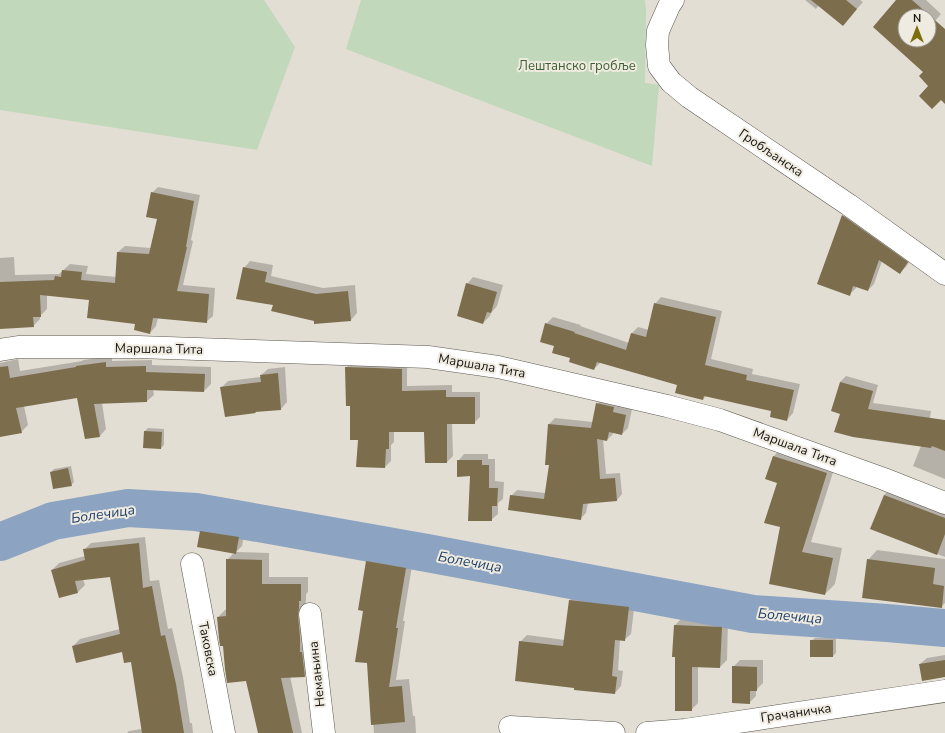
<svg xmlns="http://www.w3.org/2000/svg" width="945" height="733" font-family="'Nunito Sans',sans-serif">
	<style>
		.green { fill: #c1d8bb }
		.shadow { fill: #0003; fill-rule: evenodd }
		.lines { fill: none; stroke-linecap: round; stroke-linejoin: round }
		.river { stroke: #8ca4c1; stroke-width: 38 }
		.building { fill: #7c6d4c; fill-rule: evenodd }
		.minor-casing { stroke: #5d5950; stroke-width: 23 }
		.minor { stroke: #fff; stroke-width: 22 }
		.labels { text-anchor: middle; dominant-baseline: central; stroke-width: 4; stroke-linejoin: round; paint-order: stroke }
		.park-label { font-size: 13px; fill: #3e6134; stroke: #f0ebe1 }
		.street-label { font-size: 13px; fill: #171511; stroke: #f0ebe1 }
		.water-label { font-size: 14px; font-style: italic; fill: #1e4069; stroke: #f0ebe1 }
	</style>
	<rect width="100%" height="100%" fill="#e3ded4"/>
	<g class="green">
		<path d="M0 0H264L295 47 257 150 0 110Z"/>
		<path d="M361 0H645L646 10 645 83 659 85 652 166 346 49Z"/>
	</g>
	<g class="shadow">
		<path d="M805 0H860L863 2 849 18 819 5 816 9Z"/>
		<path d="M898 0H926L941 14 935 21 945 31V94L930 86 925 72 874 27ZM905 16H929V40H905Z"/>
		<path d="M158 187 200 195 191 240 193 241 183 285 215 288 213 316 206 322 158 317 156 326 150 333 136 323 90 300 47 294V309L40 316V319L33 326 0 328V258L14 257 15 275 59 274 70 264 88 266 86 274 117 277 118 252 125 246 151 248 158 218 152 193Z"/>
		<path d="M849 210 913 256 906 267 899 273 882 261 874 284 868 290 856 286V288L849 295 843 216Z"/>
		<path d="M250 261 273 265 271 276 323 288 355 285 357 313 351 320H315L274 305 244 268Z"/>
		<path d="M473 277 503 285 497 306 491 313 490 316 483 323 467 284Z"/>
		<path d="M661 297 722 311 711 359 753 369 752 374 800 384 793 413 787 420 772 410 706 396 703 399 678 384 601 362 594 369 571 357 555 345 546 324 553 317 581 325 580 326 629 343 632 333 638 327 649 330 655 304Z"/>
		<path d="M112 356V361L152 360V365L211 367V384L204 391 153 389 154 395 147 401 102 403 106 429 100 436 85 438 78 397 24 406 28 425 21 432 0 436V363L18 359 20 371 82 361 83 360Z"/>
		<path d="M352 362 407 363V386L452 385V392H480V417L474 423H452L453 456 447 462 425 431H394V442L391 445V461L385 467 359 439 351 405 346 368Z"/>
		<path d="M285 367 287 402 281 409 221 388 228 381 261 377V375L268 369Z"/>
		<path d="M846 376 878 385 873 403 931 411 930 418 945 424V479L913 466 921 446 841 413 840 382Z"/>
		<path d="M603 398 619 401 618 406 632 409 628 428 622 434 613 432V434L607 440 603 439 606 474 620 473 622 494 617 500 588 503 586 513 580 519 511 496 517 490 546 493 550 464 549 424 555 418 593 422 597 404Z"/>
		<path d="M148 428 164 429V445L161 448 145 431Z"/>
		<path d="M783 446 836 463 811 542 842 548 835 584 825 594 781 527 778 482 767 478 774 456Z"/>
		<path d="M464 454H488V459H495V481L504 482 503 499 498 503V514L491 520 471 475 458 461Z"/>
		<path d="M71 466 74 482 71 485 51 472 54 469Z"/>
		<path d="M894 485 945 505V557L872 529 884 495Z"/>
		<path d="M207 525 245 531 242 546 236 552 269 553V577H308V592L306 594V600L305 607 312 668 304 676H290L302 733H259L247 680 224 645 218 617 225 610 227 609V560L235 552 201 532Z"/>
		<path d="M145 537 150 581 159 580 168 629 172 628 183 677 190 723H192L193 733H127L129 731 142 729 132 661 122 650 73 646 80 639 120 629 110 576 83 579 85 585 78 592 52 570 59 563 85 556 84 550 91 543Z"/>
		<path d="M877 550 945 559V603L941 607 868 560Z"/>
		<path d="M375 554 413 560 403 621H405L396 680 409 679 413 716H415L416 733H374L364 610 367 561Z"/>
		<path d="M576 594 635 601 631 634 624 640H620L618 670 623 671 621 686 615 693 520 642 527 635 565 640 570 600Z"/>
		<path d="M681 619 728 621 727 660 720 667 698 666V703L691 710 675 625Z"/>
		<path d="M815 638H836V653L833 656 811 641Z"/>
		<path d="M945 655V676L920 664 927 658Z"/>
		<path d="M740 660H763V683L756 690V696L749 703 733 667Z"/>
	</g>
	<g class="lines">
		<path class="river" d="M0 542 53 521 128 508 196 512 427 553 753 614 887 623 945 628"/>
	</g>
	<g class="building">
		<path d="M811 0H846L857 9 843 26Z"/>
		<path d="M896 0H912L945 29V104L941 100 932 109 919 96 928 86 919 76 923 72 873 27ZM905 16H929V40H905Z"/>
		<path d="M151 192 194 201 186 247H187L177 291 209 294 207 323 153 318 150 334 134 330 135 324 87 318 89 300 40 295 41 317H33L34 327 0 329V282L54 280 55 276 61 277 62 270 82 272 81 280 115 283 117 252 149 254 157 219 146 217Z"/>
		<path d="M842 215 908 262 900 274 879 260 868 291 853 286 850 296 817 284Z"/>
		<path d="M243 267 267 272 265 282 316 294 348 291 351 321 314 324V321L271 311 273 305 236 299Z"/>
		<path d="M466 283 497 292 491 313 487 312 483 324 457 316Z"/>
		<path d="M654 303 716 317 705 365 747 375 746 380 794 390 787 421 770 417 771 411 704 396 703 400 675 393 677 385 597 362 594 370 569 362 570 358 552 353 554 346 540 342 545 323 575 332 574 333 626 350 631 333 646 337Z"/>
		<path d="M106 362V367L146 366V372L205 374 204 392 147 390V402L94 404 100 437 85 439 77 398 16 408 22 433 0 437V367L8 366 10 378 76 367V366Z"/>
		<path d="M345 367 402 369V391L446 390V397H475V424H447V463H425L424 432H389V449H386L385 468 356 467 358 440H350V406H346Z"/>
		<path d="M278 373 281 410 255 412 256 413 225 417 220 387 261 382 260 375Z"/>
		<path d="M840 382 873 391 868 409 945 420V451L932 446 931 448 853 437 834 432 840 414 831 411Z"/>
		<path d="M596 403 614 407 613 412 626 415 622 435 609 432 607 441 597 439 600 479 615 478 617 501 583 504 581 520 508 510 510 495 544 499 549 465H545L548 424 591 428Z"/>
		<path d="M144 431 162 432 161 449 143 448Z"/>
		<path d="M773 456 827 473 802 552 833 558 825 595 769 584 780 527 764 523 777 483 765 479Z"/>
		<path d="M457 460H482V465H489V488H498L497 506H492V521H468L470 476 457 477Z"/>
		<path d="M68 468 72 486 53 489 50 472Z"/>
		<path d="M884 495 945 518V534L937 555 870 529Z"/>
		<path d="M200 531 239 537 236 554 197 547Z"/>
		<path d="M139 543 143 588 152 586 161 636 165 635 176 684 184 733H142L131 662 124 663 122 652 76 663 72 646 120 634 110 577 75 581 78 593 59 598 51 570 85 560 83 549Z"/>
		<path d="M226 559 262 560V584H301V601H299V608L298 615 300 637V652H302L305 677 281 678 293 733H258L246 681 227 683 225 669 223 646H220L219 639 217 617 226 616Z"/>
		<path d="M867 559 935 568 933 584 944 586 942 608 862 598Z"/>
		<path d="M366 561 406 568 396 628H398L389 687 402 686 405 722 371 725 367 663 355 662 363 611 358 610Z"/>
		<path d="M569 600 629 607 625 641 615 640 612 676 617 677 615 694 574 690V688L515 681 519 641 563 646Z"/>
		<path d="M674 625 722 627 720 668 692 667V711H675V657H672Z"/>
		<rect x="810" y="640" width="23" height="17"/>
		<path d="M945 660V677L922 681 919 664Z"/>
		<path d="M732 666 757 667V691H750V704L732 703Z"/>
	</g>
	<g class="lines">
		<g class="minor-casing">
			<g id="minor">
				<path d="M673 0 669 6 658 31 657 45 659 66 671 82 689 97 849 205 945 274"/>
				<path d="M0 350 18 347H138L428 357 498 367 667 406 720 420 884 479 945 503"/>
				<path d="M192 564 224 733"/>
				<path d="M310 614 324 733"/>
				<path d="M510 727 614 733"/>
				<path d="M647 733 685 730 945 691"/>
			</g>
		</g>
		<use href="#minor" class="minor"/>
	</g>
	<g class="labels">
		<g class="park-label">
			<text x="577" y="66">Лештанско гробље</text>
		</g>
		<g class="street-label">
			<text transform="translate(771 153) rotate(34)">Гробљанска</text>
			<text transform="translate(159 349) rotate(1)">Маршала Тита</text>
			<text transform="translate(482 366) rotate(10)">Маршала Тита</text>
			<text transform="translate(795 447) rotate(20)">Маршала Тита</text>
			<text transform="translate(208 649) rotate(79)">Таковска</text>
			<text transform="translate(317 674) rotate(-96)">Немањина</text>
			<text transform="translate(796 713) rotate(-8)">Грачаничка</text>
		</g>
		<g class="water-label">
			<text transform="translate(103 514) rotate(-8)">Болечица</text>
			<text transform="translate(470 562) rotate(10)">Болечица</text>
			<text transform="translate(790 616) rotate(5)">Болечица</text>
		</g>
	</g>
	<g transform="translate(917 28)"><circle r="19" fill="#f0ebe1" stroke="#99958e"/>
	<path d="M0-3L7 15L0 10L-7 15Z" fill="#7b6f0c"/>
	<text y="-6" font-size="11" font-weight="bold" text-anchor="middle" fill="#171511">N</text>
	</g>
</svg>
